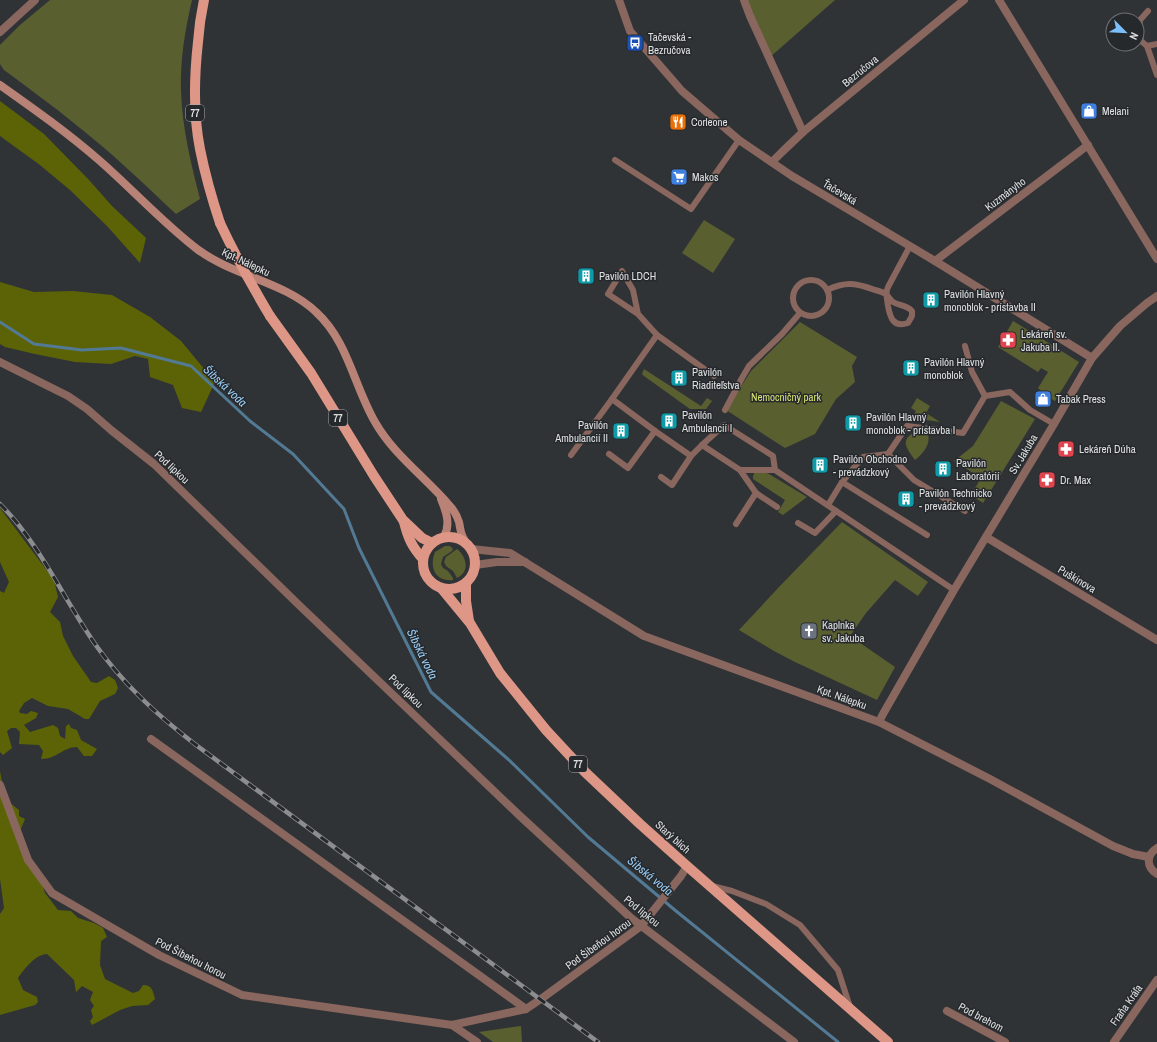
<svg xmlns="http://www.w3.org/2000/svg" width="1157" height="1042" font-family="'Archivo Narrow',sans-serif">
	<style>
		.green { fill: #5a5f30 }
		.forest { fill: #5c6306 }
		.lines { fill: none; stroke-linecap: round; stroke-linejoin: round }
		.stream { stroke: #537a95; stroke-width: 3 }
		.service { stroke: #89665e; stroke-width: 6 }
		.minor { stroke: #89665e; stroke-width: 8 }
		.tertiary { stroke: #89665e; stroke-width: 8 }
		.secondary { stroke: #b98276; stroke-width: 8 }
		.primary { stroke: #de9787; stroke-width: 10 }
		.rail-casing { stroke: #8b8d8f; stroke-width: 4.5 }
		.rail { stroke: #26292c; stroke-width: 3; stroke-dasharray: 9; stroke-linecap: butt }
		.primary-bridge { stroke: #de9787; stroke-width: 10 }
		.labels { text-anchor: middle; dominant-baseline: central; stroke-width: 3; stroke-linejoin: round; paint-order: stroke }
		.shield { fill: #26292c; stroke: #a7a9ab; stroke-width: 1 }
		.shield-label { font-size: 10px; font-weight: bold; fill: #dee0e1 }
		.poi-label { font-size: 11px; fill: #dee0e1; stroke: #26292c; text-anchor: start }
		.street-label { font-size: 11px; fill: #dee0e1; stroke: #26292c }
		.park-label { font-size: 11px; fill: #d6e274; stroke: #26292c }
		.water-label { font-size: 12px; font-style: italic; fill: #9acff9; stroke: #26292c }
	</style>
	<rect width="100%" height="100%" fill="#303336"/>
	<g class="green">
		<path d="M50 0H192C185 30 180 60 181 91 182 127 191 164 200 199L176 214C143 183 111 152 75 124 52 105 28 88 4 70L0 64V45L20 25Z"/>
		<path d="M744 0H835L769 58Z"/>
		<path d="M704 220 735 239 713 273 682 253Z"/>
		<path d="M1013 321 1079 362 1055 401 1046 396 1038 388 1048 372 1041 368 1038 372 998 347Z"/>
		<path d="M800 322 857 357 852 366 855 382 836 399 815 434 785 448 726 410 751 371Z"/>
		<path d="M644 369 701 406 707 398 712 401 706 409H690L644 376 642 374Z"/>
		<path d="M917 398 930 406 926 413 940 422 912 418 916 411 911 408Z"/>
		<path d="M1001 401 1035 419 983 503 971 495 981 478 954 461 973 446Z"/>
		<path d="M917 431 928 434C931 444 923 454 915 460 906 447 899 440 917 431Z"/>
		<path d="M755 472H764L769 474 807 497 783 515 778 512 785 500 753 479V476Z"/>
		<path d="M842 522 928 582 918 596 895 580 866 613 850 636 895 667 877 700 795 662 774 651 739 630 779 587Z"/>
		<path d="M445 546H450L453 549 452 551 443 557 441 564 443 568 448 571 453 578V580C435 582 429 567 435 552Z"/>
		<path d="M457 549C467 557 470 572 457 578L453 571 446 566 444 562 446 557Z"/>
		<path d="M521 1026 522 1042H493L479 1032Z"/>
	</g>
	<g class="forest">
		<path d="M0 101 44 134 89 180 112 206 146 238 140 263 107 226 70 190 40 165 0 136Z"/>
		<path d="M0 282 34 292 73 291 112 295 150 317 181 341 215 382 201 412 182 408 173 385 150 377 148 359 135 356 111 364 75 362 35 354 5 347 0 344Z"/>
		<path d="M0 508 54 580 58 597 50 612 60 622 63 636 73 656 91 682 97 683 109 676 115 680 118 688 115 694 100 701 89 719H85L68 709 48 706 32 698 24 703 19 711 20 713 27 714 31 711 38 713 36 718 24 725 30 732 53 725 58 728 60 736 65 739 66 726 69 724 71 728 77 730 81 740 97 749 92 756H84L77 747C63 747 57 759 41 759L43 751 39 745 19 744 20 732 16 728H11L7 731 12 748 3 755 0 752V591L4 593 9 582 0 562Z"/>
		<path d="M0 771 5 799 19 810V816L25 819 20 831 22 846 38 872 45 893 58 910 71 911 78 918 94 923 103 928 107 937 101 941 100 965 105 979 133 993 139 991 143 985C152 985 153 991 155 999L148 1005 132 1006 120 1010 92 1025 90 1021 93 1017 91 1010 94 1006 90 1000 93 992 82 986 76 992 74 980 47 954C36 954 24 969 18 978L23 990 37 997 38 1002 35 1005 0 1015V914L4 908 0 879Z"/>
	</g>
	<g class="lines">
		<path class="stream" d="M0 322 34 344 82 350 121 348 191 366 250 421 293 454 344 509 359 548 431 692 509 760 588 837 676 911 838 1042"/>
		<g class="service">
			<path d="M1148 11 1140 20 1139 30 1141 41 1147 46 1157 75"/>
			<path d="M1147 46 1157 44"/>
			<path d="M615 160 691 209 739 140"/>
			<circle cx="811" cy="298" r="18"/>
			<path d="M827 290C846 281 856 283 875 290 879 291 884 292 887 295 889 297 890 300 893 302 900 306 906 305 912 311V316L908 323C893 328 890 317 888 306 887 299 885 293 888 287L910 246"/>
			<path d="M638 314 608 294 622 271 633 290 638 314 657 335"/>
			<path d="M965 346 972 372 985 396"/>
			<path d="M725 410 742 378 749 366 782 334 800 313"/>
			<path d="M655 431 612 399 657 335 714 376"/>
			<path d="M609 454 628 468 655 431 691 456"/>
			<path d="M888 454 914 480 965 511"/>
			<path d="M571 455 612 399"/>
			<path d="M740 470 756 493"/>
			<path d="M775 470H740L702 445 724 425 773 456 775 470 954 590"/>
			<path d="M661 477 672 485 691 456 702 445"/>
			<path d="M842 482 927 535"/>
			<path d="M828 505 842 482 863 457 888 454 907 426 963 433 985 396 1010 392 1030 410 1054 424"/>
			<path d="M798 523 815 533 836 511"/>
			<path d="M736 524 756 493 777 507"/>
			<path d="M712 886 732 891 766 904 800 925 838 970 850 1007"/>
		</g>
		<g class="minor">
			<path d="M619 0 630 31 682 91 739 140 792 176 935 261 1092 358"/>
			<path d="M744 0 750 16 803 132"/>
			<path d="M999 0 1157 259"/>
			<path d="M772 162 782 152 803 132 964 0"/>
			<path d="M935 261 1088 145"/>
			<path d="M0 362 68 396 87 409 111 430 154 464 300 606 520 816 631 918 794 1042"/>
			<path d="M986 537 1157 640"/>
			<path d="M879 722 883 714 954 590 1054 424 1092 358 1120 326 1147 303 1157 296"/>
			<path d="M151 739 526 1009"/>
			<path d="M0 785 28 860 52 893 159 955 242 995 452 1025 526 1009 541 999 641 926 681 876 687 866"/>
			<path d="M947 1011 1005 1042"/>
			<path d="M452 1025 477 1042"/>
			<path d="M1114 1042 1157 980"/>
		</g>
		<g class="tertiary">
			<path d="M0 32 35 0"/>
			<path d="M471 549 510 553 644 636 879 722 990 779 1113 846 1133 854 1149 857"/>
			<path d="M475 565 497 562H525"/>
			<path d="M1157 848C1146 855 1146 867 1157 874"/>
		</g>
		<g class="secondary">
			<path d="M0 85C34 109 68 133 100 161 132 189 163 223 197 249 233 276 285 282 316 312 348 341 354 386 375 422 393 454 425 477 449 505 453 509 457 516 459 522 460 526 460 531 462 535 463 538 465 541 467 544"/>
			<path d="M441 499C446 511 451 524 444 537"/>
		</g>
		<g class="primary">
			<path d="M204 0C201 14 199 28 198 42 194 78 193 114 200 149 205 174 212 199 220 223"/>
			<path d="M270 316 311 373 374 476 403 520 422 538 432 543"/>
			<path d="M404 522C408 538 412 547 423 559"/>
			<circle cx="449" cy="563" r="26"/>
			<path d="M466 583V601L469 621"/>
			<path d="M442 589 470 623 500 673 546 730 585 772 640 824 687 866 888 1042"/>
		</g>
		<g class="rail-casing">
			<path id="rail" d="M0 504C40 544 63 598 95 644 123 684 157 715 196 745L598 1042"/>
		</g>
		<use href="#rail" class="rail"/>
		<path class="primary-bridge" d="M220 223C235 255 252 286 270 316"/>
	</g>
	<defs>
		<g id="bus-square" transform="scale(0.9)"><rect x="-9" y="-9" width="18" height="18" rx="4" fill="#1a4fb4" stroke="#26292c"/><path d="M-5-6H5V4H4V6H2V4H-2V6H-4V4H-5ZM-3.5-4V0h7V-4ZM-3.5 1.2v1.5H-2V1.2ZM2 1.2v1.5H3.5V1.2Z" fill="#fff"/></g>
		<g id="shop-square" transform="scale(0.9)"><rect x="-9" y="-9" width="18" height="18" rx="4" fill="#3f7fe0" stroke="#26292c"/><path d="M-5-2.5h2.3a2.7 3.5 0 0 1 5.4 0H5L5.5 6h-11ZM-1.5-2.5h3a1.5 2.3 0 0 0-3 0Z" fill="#fff"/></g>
		<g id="restaurant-square" transform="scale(0.9)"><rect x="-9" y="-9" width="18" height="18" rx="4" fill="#e8710a" stroke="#26292c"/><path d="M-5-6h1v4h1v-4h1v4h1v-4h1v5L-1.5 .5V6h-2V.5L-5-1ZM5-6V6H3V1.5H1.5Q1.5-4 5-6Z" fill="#fff"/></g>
		<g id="supermarket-square" transform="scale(0.9)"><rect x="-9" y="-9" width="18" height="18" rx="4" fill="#3f7fe0" stroke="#26292c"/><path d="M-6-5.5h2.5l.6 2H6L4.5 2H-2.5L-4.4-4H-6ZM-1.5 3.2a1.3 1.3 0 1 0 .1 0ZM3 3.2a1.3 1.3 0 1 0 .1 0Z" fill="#fff"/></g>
		<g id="building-square" transform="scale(0.9)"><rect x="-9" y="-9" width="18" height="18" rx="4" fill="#0f9aa8" stroke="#26292c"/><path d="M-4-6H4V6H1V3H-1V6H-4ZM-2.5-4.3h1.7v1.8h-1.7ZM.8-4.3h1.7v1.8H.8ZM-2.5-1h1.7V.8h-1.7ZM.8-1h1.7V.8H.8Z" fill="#fff"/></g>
		<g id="pharmacy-square" transform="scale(0.9)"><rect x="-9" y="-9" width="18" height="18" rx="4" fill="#e0444e" stroke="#26292c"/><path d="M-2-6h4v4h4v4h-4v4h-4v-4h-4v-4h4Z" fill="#fff"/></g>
		<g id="church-square" transform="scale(0.9)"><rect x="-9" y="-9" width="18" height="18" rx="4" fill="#6b7280" stroke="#26292c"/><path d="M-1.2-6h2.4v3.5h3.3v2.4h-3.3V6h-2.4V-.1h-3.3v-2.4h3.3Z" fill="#fff"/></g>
	</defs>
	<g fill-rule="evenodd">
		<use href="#bus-square" x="635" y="43"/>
		<use href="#shop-square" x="1089" y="111"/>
		<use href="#restaurant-square" x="678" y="122"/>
		<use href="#supermarket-square" x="679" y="177"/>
		<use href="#building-square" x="586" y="276"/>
		<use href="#building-square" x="931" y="300"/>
		<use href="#pharmacy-square" x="1008" y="340"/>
		<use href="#building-square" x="911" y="368"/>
		<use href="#building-square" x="679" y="378"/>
		<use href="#shop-square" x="1043" y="399"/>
		<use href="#building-square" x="669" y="421"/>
		<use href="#building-square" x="853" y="423"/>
		<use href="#building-square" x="621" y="431"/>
		<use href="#pharmacy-square" x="1066" y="449"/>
		<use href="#building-square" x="820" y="465"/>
		<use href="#building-square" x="943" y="469"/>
		<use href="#pharmacy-square" x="1047" y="480"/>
		<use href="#building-square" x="906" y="499"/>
		<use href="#church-square" x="809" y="631"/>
	</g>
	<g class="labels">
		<g class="shield">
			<rect x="186" y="105" width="18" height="16" rx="3"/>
			<rect x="329" y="410" width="18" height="16" rx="3"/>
			<rect x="569" y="756" width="18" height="16" rx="3"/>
		</g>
		<g class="shield-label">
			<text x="195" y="113">77</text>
			<text x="338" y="418">77</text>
			<text x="578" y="764">77</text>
		</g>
		<g class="poi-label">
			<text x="648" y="37">Tačevská -<tspan x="648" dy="13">Bezručova</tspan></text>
			<text x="1102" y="111">Melani</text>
			<text x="691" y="122">Corleone</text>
			<text x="692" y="177">Makos</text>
			<text x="599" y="276">Pavilón LDCH</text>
			<text x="944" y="294">Pavilón Hlavný<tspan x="944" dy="13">monoblok - prístavba II</tspan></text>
			<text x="1021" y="334">Lekáreň sv.<tspan x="1021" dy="13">Jakuba II.</tspan></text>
			<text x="924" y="362">Pavilón Hlavný<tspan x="924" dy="13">monoblok</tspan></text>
			<text x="692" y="372">Pavilón<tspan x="692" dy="13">Riaditeľstva</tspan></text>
			<text x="1056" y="399">Tabak Press</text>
			<text x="682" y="415">Pavilón<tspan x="682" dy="13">Ambulancií I</tspan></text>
			<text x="866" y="417">Pavilón Hlavný<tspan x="866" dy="13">monoblok - prístavba I</tspan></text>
			<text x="608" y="425" text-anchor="end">Pavilón<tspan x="608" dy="13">Ambulancií II</tspan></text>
			<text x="1079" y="449">Lekáreň Dúha</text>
			<text x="833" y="459">Pavilón Obchodno<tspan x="833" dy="13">- prevádzkový</tspan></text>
			<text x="956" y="463">Pavilón<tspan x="956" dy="13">Laboratórií</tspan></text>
			<text x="1060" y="480">Dr. Max</text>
			<text x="919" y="493">Pavilón Technicko<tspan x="919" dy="13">- prevádzkový</tspan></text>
			<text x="822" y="625">Kaplnka<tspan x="822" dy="13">sv. Jakuba</tspan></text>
		</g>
		<g class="street-label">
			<text transform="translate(860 71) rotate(-39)">Bezručova</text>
			<text transform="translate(840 192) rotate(31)">Ťačevská</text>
			<text transform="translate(1005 194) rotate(-37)">Kuzmányho</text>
			<text transform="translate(246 262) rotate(25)">Kpt. Nálepku</text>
			<text transform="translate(1023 454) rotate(-59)">Sv. Jakuba</text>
			<text transform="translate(172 467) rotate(43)">Pod lipkou</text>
			<text transform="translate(1077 579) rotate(31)">Puškinova</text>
			<text transform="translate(406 691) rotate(44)">Pod lipkou</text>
			<text transform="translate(842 697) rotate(20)">Kpt. Nálepku</text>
			<text transform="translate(673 837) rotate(42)">Starý blich</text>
			<text transform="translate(642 911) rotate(39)">Pod lipkou</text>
			<text transform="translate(598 944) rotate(-36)">Pod Šibeňou horou</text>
			<text transform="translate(191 958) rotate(27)">Pod Šibeňou horou</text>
			<text transform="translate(1126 1005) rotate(-55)">Fraňa Kráľa</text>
			<text transform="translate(981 1017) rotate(28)">Pod brehom</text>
		</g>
		<g class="park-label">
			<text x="786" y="397">Nemocničný park</text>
		</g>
		<g class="water-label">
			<text transform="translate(225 386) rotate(43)">Šibská voda</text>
			<text transform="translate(422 654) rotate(64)">Šibská voda</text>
			<text transform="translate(650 876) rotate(39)">Šibská voda</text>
		</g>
	</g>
	<g transform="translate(1125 32) rotate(114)"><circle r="19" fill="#26292c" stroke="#707274"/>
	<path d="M0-3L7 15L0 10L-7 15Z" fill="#7cbef9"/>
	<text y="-6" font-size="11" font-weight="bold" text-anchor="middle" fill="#dee0e1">N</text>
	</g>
</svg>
